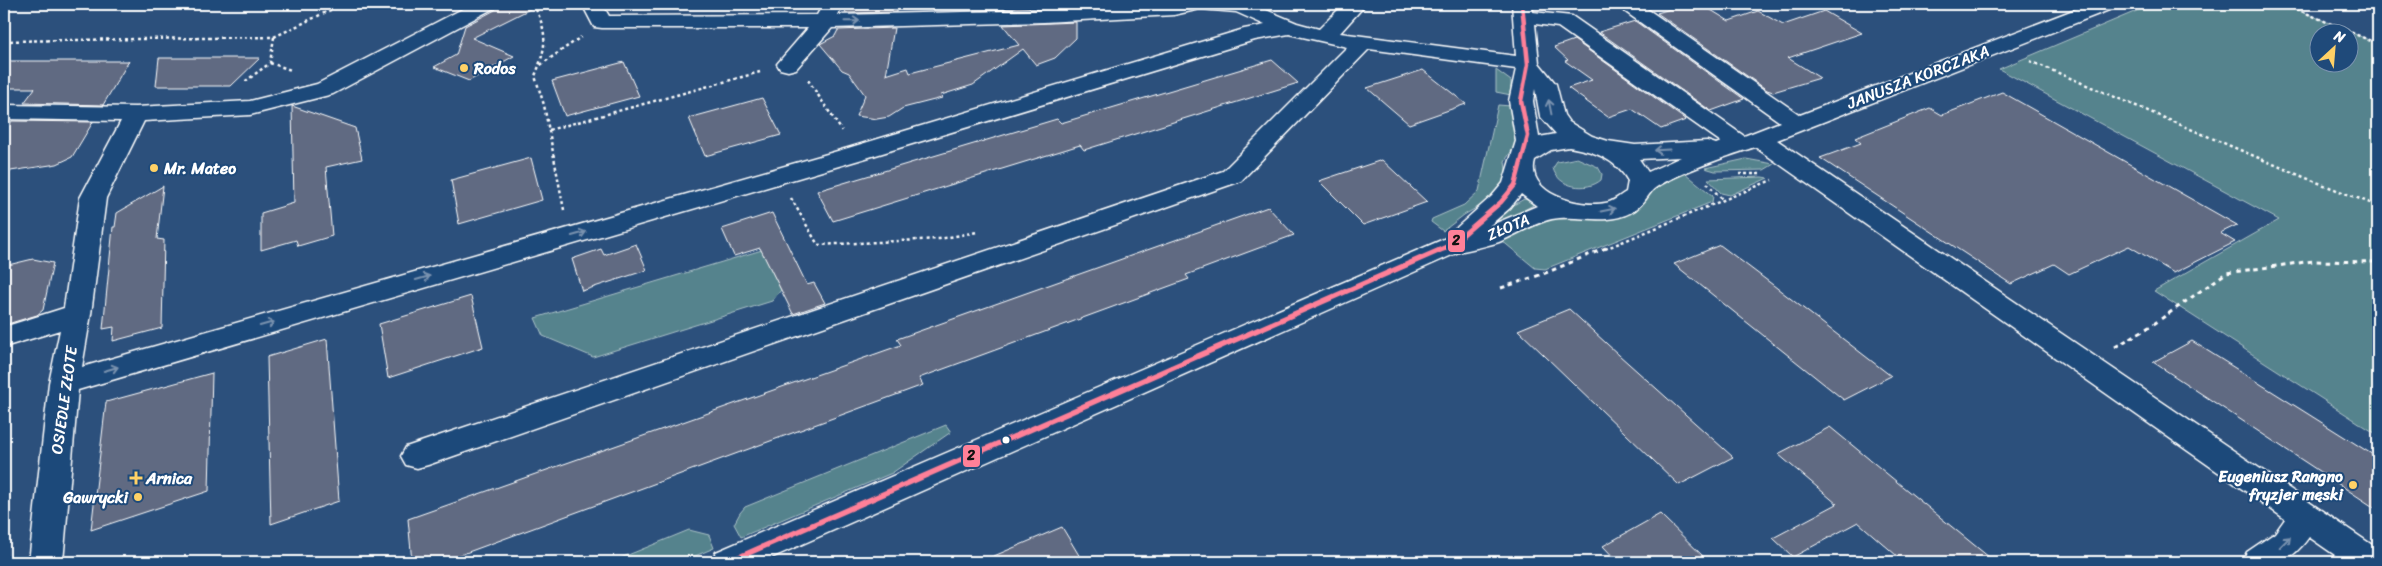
<svg xmlns="http://www.w3.org/2000/svg" width="2382" height="566" font-family="Sriracha,sans-serif">
	<style>
		.green { fill: #55838d; stroke: #aac1c6; fill-rule: evenodd }
		.building { fill: #616a82; stroke: #fff }
		.lines { fill: none; stroke-linecap: round; stroke-linejoin: round }
		.minor-casing { stroke: #fff; stroke-width: 3 }
		.path-far1 { stroke: #fff; stroke-width: 2.5; stroke-dasharray: 3 3; stroke-linecap: butt }
		.path { stroke: #fff; stroke-width: 3; stroke-dasharray: 4.5 4.5; stroke-linecap: butt }
		.minor { fill: #1f4a7a; fill-rule: evenodd }
		.bus-1-far1-casing { stroke: #1f4a7a; stroke-width: 8 }
		.bus-1-casing { stroke: #1f4a7a; stroke-width: 9 }
		.bus-1-far1 { stroke: #ff8098; stroke-width: 4.5 }
		.bus-1 { stroke: #ff8098; stroke-width: 5.5 }
		.oneway { stroke: #7992af }
		.poi-dot { fill: #ffd166; stroke: #1f4a7a; stroke-width: 2 }
		.bus-dot { fill: #fff; stroke: #1f4a7a; stroke-width: 2 }
		.labels { text-anchor: middle; dominant-baseline: central; stroke-width: 4; stroke-linejoin: round; paint-order: stroke }
		.poi-label { font-size: 16px; font-weight: bold; fill: #fff; stroke: #1f4a7a; text-anchor: start }
		.street-label { font-size: 16px; fill: #fff; stroke: #1f4a7a }
		.line-badge { stroke: #1f4a7a; stroke-width: 2 }
		.pale-badge-label { font-size: 14px; text-anchor: middle; font-weight: bold; fill: #111 }
	</style>
	<rect width="100%" height="100%" fill="#2c507c"/>
	<filter id="ink" filterUnits="userSpaceOnUse"><feTurbulence type="fractalNoise" baseFrequency=".02" numOctaves="2"/><feDisplacementMap in="SourceGraphic" scale="10" xChannelSelector="R" yChannelSelector="G"/><feConvolveMatrix kernelMatrix="1 2 1 2 8 2 1 2 1" color-interpolation-filters="sRGB"/></filter>
	<g filter="url(#ink)">
		<g class="green">
			<path d="M2153 4H2285L2378 44V435L2154 291 2279 220 1999 69ZM2320 32H2350V62H2320Z"/>
			<path d="M1496 70 1511 81V95L1496 92Z"/>
			<path d="M1498 105 1511 106 1518 141 1505 161 1507 178 1490 200 1464 215 1443 231 1431 222 1432 219 1464 205 1479 191Z"/>
			<path d="M1577 158 1598 167 1602 174 1601 180C1587 192 1558 188 1553 168L1557 162Z"/>
			<path d="M1746 159 1774 164 1764 170 1715 171 1705 168Z"/>
			<path d="M1685 173 1713 196 1712 202 1545 269 1535 268 1501 240 1544 217 1631 211 1646 201 1654 188 1669 177Z"/>
			<path d="M1762 177 1768 178 1730 195 1721 193 1708 179Z"/>
			<path d="M1524 199 1532 201 1533 205 1489 230 1481 224Z"/>
			<path d="M762 250 781 290 772 301 593 357 543 336 535 318Z"/>
			<path d="M946 425 951 432 892 473 741 537 734 524 740 513 745 507Z"/>
			<path d="M689 530 709 535 714 548 681 562H611Z"/>
		</g>
		<g class="building">
			<path d="M499 4H540L472 38 514 56 469 81 434 67 456 55 465 26 495 10Z"/>
			<path d="M848 4H898L897 12 845 13Z"/>
			<path d="M986 4H1075V6L990 9Z"/>
			<path d="M1687 4H1701L1729 21 1758 11 1783 25 1824 11 1862 33 1788 58 1820 78 1773 92 1767 90 1657 13Z"/>
			<path d="M1635 21 1744 99 1711 111 1599 32Z"/>
			<path d="M1076 22V38L1055 58 1036 65 1023 49 973 85 941 95 942 98 903 108 889 117 877 119 856 116 865 95 849 73 842 70 820 44 835 36 838 30 894 28 886 75 908 68 910 73 1019 45 1003 25Z"/>
			<path d="M1574 40 1686 120 1661 129 1632 109 1608 117 1568 88 1592 80 1565 61 1568 60 1554 47Z"/>
			<path d="M159 58H260L231 86H156Z"/>
			<path d="M1272 60 1298 83 1084 150 1080 145 833 221 817 191 1057 119 1061 123Z"/>
			<path d="M4 61H129L103 105 24 103 35 88H4Z"/>
			<path d="M624 62 639 96 565 116 552 81Z"/>
			<path d="M1423 70 1466 104 1409 124 1367 88Z"/>
			<path d="M2002 92 2237 225 2220 233 2235 242 2174 273 2129 246 2069 274 2054 264 2011 284 1820 158 1861 143 1855 138 1930 108 1942 115Z"/>
			<path d="M762 98 781 135 705 156 689 118Z"/>
			<path d="M292 106 355 128 362 159 326 167 332 236 298 246 296 240 261 250V213L294 203Z"/>
			<path d="M12 121 93 122 72 157 57 164 4 172V132Z"/>
			<path d="M531 158 542 200 459 224 451 180Z"/>
			<path d="M1382 160 1427 202 1363 225 1319 181Z"/>
			<path d="M163 186 157 239 164 240 162 328 113 341 114 327 103 329 113 227H115L117 213Z"/>
			<path d="M1268 207 1294 235 1186 275 1189 279 919 378 923 385 441 562H412L408 519 901 345 897 339Z"/>
			<path d="M772 213 807 285 814 283 825 303 793 314 760 248 734 256 722 229Z"/>
			<path d="M636 244 647 270 582 291 572 259 601 249 604 255Z"/>
			<path d="M1720 245 1773 285 1891 376 1844 400 1674 264Z"/>
			<path d="M33 259 53 263 43 310 37 315 4 325V266Z"/>
			<path d="M471 296 483 347 388 378 379 324Z"/>
			<path d="M1569 309 1619 355 1733 457 1679 485 1518 330Z"/>
			<path d="M327 339 339 501 271 524 267 357Z"/>
			<path d="M2192 341 2378 458V510L2153 362Z"/>
			<path d="M212 373 209 491 91 530 106 402Z"/>
			<path d="M1830 427 1897 482 1995 562H1904L1858 522 1793 557 1773 538 1837 504 1778 454Z"/>
			<path d="M1660 514 1709 562H1618L1603 546Z"/>
			<path d="M1062 527 1083 562H980Z"/>
		</g>
		<g class="lines">
			<g class="minor-casing">
				<path id="minor" d="M472 4H497L494 8 333 94 250 115 144 121 106 198 91 314 82 367 848 148 1244 29 1265 25 1236 12 1200 9 1174 15 1044 22 832 28 796 69 788 71 780 69 777 64 808 28H602L594 27 582 4H602L609 16 817 15 822 6 829 4 836 6 840 10 838 15 1044 10 1154 4H1252L1297 23 1319 29 1344 4H1366L1340 33 1516 56 1512 4H1532L1533 12 1572 16 1744 136 1780 122 1620 8 1617 4H1640L1800 115 2089 4H2117L2114 8 1777 140 2378 549V562H2345L2309 537C2288 566 2277 562 2242 562L2247 552 2275 533 2285 519 1755 147C1736 153 1662 178 1651 192 1645 200 1640 208 1630 213 1604 226 1578 214 1552 219 1534 223 1516 235 1499 242 1487 246 1472 249 1459 252L762 562H711L716 552 1444 239 1492 196 1503 183 1516 141 1509 101 1516 69 1369 49 1241 181 428 465 417 468 406 465 401 456 406 447 1223 171 1347 47 1289 34 1255 40 866 158 78 390 63 562H29L49 383 60 330 4 347V327L64 308 80 198 121 121 4 119V105L136 107 250 101 317 84ZM1535 24 1558 27 1721 142 1716 144 1707 141 1635 145 1608 141 1592 136 1569 122 1564 115 1556 84 1539 63ZM1535 89 1540 116 1556 134 1539 137 1533 101ZM1569 147C1593 151 1615 158 1628 181L1626 192C1619 196 1613 202 1605 203 1580 208 1525 194 1535 160L1551 150ZM1681 157 1648 172 1639 159ZM1521 194 1537 206 1489 226 1510 208Z"/>
			</g>
			<g class="path-far1">
				<path d="M533 4C545 26 548 41 539 65"/>
				<path d="M2285 4 2378 44"/>
				<path d="M4 20 7 4"/>
				<path d="M274 37 343 4"/>
				<path d="M4 41 274 37 270 63 243 83"/>
				<path d="M2030 61 2306 178 2378 206"/>
				<path d="M270 63 291 70"/>
				<path d="M808 80 842 131"/>
				<path d="M549 130 760 72"/>
				<path d="M1739 174H1760"/>
				<path d="M1707 183 1723 200"/>
				<path d="M791 198 818 245 939 239 977 232"/>
				<path d="M564 210 544 105 535 76 539 66 581 37"/>
				<path d="M1605 249 1772 180"/>
			</g>
			<g class="path">
				<path d="M1501 288 1543 274 1608 247"/>
				<path d="M2115 347 2151 326 2226 273 2313 261 2378 262"/>
			</g>
			<use href="#minor" class="minor"/>
			<g class="bus-1-far1-casing">
				<path id="bus-1-far1" d="M1444 249 1450 246 1501 202 1515 185 1528 136 1521 101 1528 64 1522 4"/>
			</g>
			<g class="bus-1-casing">
				<path id="bus-1" d="M728 562 1447 247"/>
			</g>
			<use href="#bus-1-far1" class="bus-1-far1"/>
			<use href="#bus-1" class="bus-1"/>
		</g>
		<defs><path id="oneway-shaft" d="M-6 0H5M1.5-3L5.5 0L1.5 3" fill="none" stroke-width="1.6" stroke-linecap="round" stroke-linejoin="round" transform="scale(1.25)"/></defs>
		<g class="oneway">
			<use href="#oneway-shaft" transform="translate(852 21) rotate(-1)"/>
			<use href="#oneway-shaft" transform="translate(1550 107) rotate(-101)"/>
			<use href="#oneway-shaft" transform="translate(1662 150) rotate(177)"/>
			<use href="#oneway-shaft" transform="translate(1608 210) rotate(-11)"/>
			<use href="#oneway-shaft" transform="translate(579 234) rotate(-16)"/>
			<use href="#oneway-shaft" transform="translate(423 278) rotate(-16)"/>
			<use href="#oneway-shaft" transform="translate(267 324) rotate(-16)"/>
			<use href="#oneway-shaft" transform="translate(111 369) rotate(-16)"/>
			<use href="#oneway-shaft" transform="translate(2285 542) rotate(-45)"/>
		</g>
	</g>
	<g class="poi-dot">
		<circle cx="464" cy="68" r="5"/>
		<circle cx="154" cy="168" r="5"/>
		<path d="M133.5 470.5h5v5h5v5h-5v5h-5v-5h-5v-5h5z"/>
		<circle cx="2353" cy="485" r="5"/>
		<circle cx="138" cy="497" r="5"/>
	</g>
	<circle class="bus-dot" cx="1006" cy="440" r="4.5"/>
	<g class="labels">
		<g class="poi-label">
			<text x="474" y="68">Rodos</text>
			<text x="164" y="168">Mr. Mateo</text>
			<text x="2343" y="476" text-anchor="end">Eugeniusz Rangno<tspan x="2343" dy="18">fryzjer męski</tspan></text>
			<text x="146" y="478">Arnica</text>
			<text x="128" y="497" text-anchor="end">Gawrycki</text>
		</g>
		<g class="street-label">
			<text transform="translate(1918 77) rotate(-21)">JANUSZA KORCZAKA</text>
			<text transform="translate(1508 227) rotate(-23)">ZŁOTA</text>
			<text transform="translate(64 400) rotate(-82)">OSIEDLE ZŁOTE</text>
		</g>
	</g>
	<g class="line-badge">
		<rect x="1447" y="229" width="19" height="24" rx="5" fill="#ff8098"/>
		<rect x="962" y="444" width="19" height="24" rx="5" fill="#ff8098"/>
	</g>
	<g class="pale-badge-label">
		<text x="1456" y="245">2</text>
		<text x="971" y="460">2</text>
	</g>
	<rect width="2382" height="566" fill="none" stroke="#1f4a7a" stroke-width="20"/>
	<rect x="10" y="10" width="2362" height="546" fill="none" stroke="#fff" stroke-width="2" filter="url(#ink)"/>
	<g transform="translate(2334 48) rotate(26)"><circle r="24" fill="#1f4a7a" stroke="#7992af"/>
	<path d="M0-4L9 19L0 12L-9 19Z" fill="#ffd166"/>
	<text y="-8" font-size="14" font-weight="bold" text-anchor="middle" fill="#ffffff">N</text>
	</g>
</svg>
